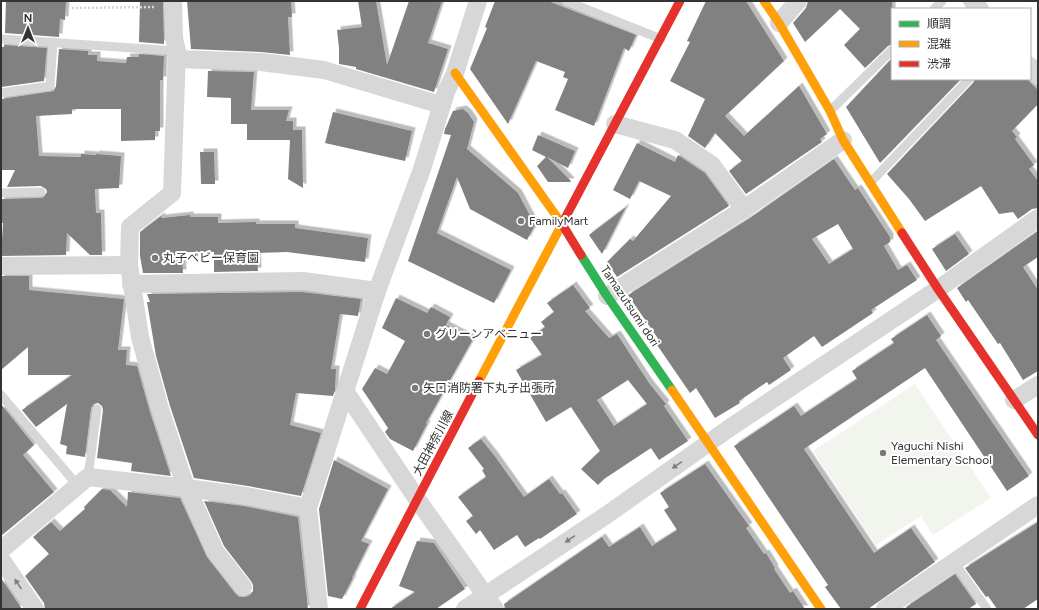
<svg xmlns="http://www.w3.org/2000/svg" width="1039" height="610" font-family="Figtree,'Noto Sans JP',sans-serif">
	<style>
		.green { fill: #f1f5ed }
		.building { fill: #818181; fill-rule: evenodd; filter: url(#shadow) }
		.lines { fill: none; stroke-linecap: round; stroke-linejoin: round }
		.path { stroke: #d6d6d6; stroke-width: 2.5; stroke-dasharray: 2 2; stroke-linecap: butt }
		.lane { stroke: #d7d7d7; stroke-width: 9 }
		.street { stroke: #d7d7d7; stroke-width: 18 }
		.fast { stroke: #30b455; stroke-width: 9 }
		.slow { stroke: #ff9f0a; stroke-width: 9 }
		.jam { stroke: #e5322d; stroke-width: 9 }
		.oneway { fill: #7d7d7d }
		.poi-dot { fill: #7a7a7a; stroke: #fff; stroke-width: 1.5 }
		.labels { text-anchor: middle; dominant-baseline: central; stroke-width: 4; stroke-linejoin: round; paint-order: stroke }
		.poi-label { font-size: 12px; fill: #333; stroke: #fff; text-anchor: start }
		.street-label { font-size: 12px; fill: #333; stroke: #fff }
	</style>
	<defs>
		<filter id="shadow"><feDropShadow dx="3.5" dy="-3.5" stdDeviation="0" flood-color="#0004"/></filter>
	</defs>
	<rect width="100%" height="100%" fill="#fff"/>
	<path class="green" d="M915 384 991 498 933 535 921 516 876 545 813 451Z"/>
	<g class="building">
		<path d="M6 1H66L65 20 60 19 59 37 5 33Z"/>
		<path d="M140 1H163L164 44 139 42Z"/>
		<path d="M187 1H291L292 17H288L290 55 261 52 191 49Z"/>
		<path d="M358 1H376L387 65 409 1H442L428 43 448 49 434 92 356 69V67L339 64V48L337 30 362 27Z"/>
		<path d="M495 1H548L636 35 629 51 624 48 594 126 555 110 568 79 563 77 565 72 536 61 508 124 470 69 487 28 485 27Z"/>
		<path d="M706 1H746L784 61 725 116 744 136 799 86 827 134 820 139 822 142 746 194 729 171 742 161 715 133 705 148 688 136 705 99 670 81 690 42 687 41Z"/>
		<path d="M808 1H892V44L888 46 865 68 844 45 860 29 840 9 805 42 793 23 806 8Z"/>
		<path d="M4 45 47 48 44 81 1 87V47H4Z"/>
		<path d="M59 49 88 51V55H97V61L126 63 127 57H139V54L164 56 163 80H160V131H155V140L121 141V109H72V114L36 116 39 156 81 157V154L96 155V154L121 156 119 188 95 189 96 213H101L102 255H90L67 233 66 255 1 256 3 223H1V199L41 198 44 197 47 192 46 189 41 186 7 187 15 170H1V99L54 91 56 86Z"/>
		<path d="M892 58V79H961L880 163 846 107Z"/>
		<path d="M208 71 254 72 251 110H289L286 121H293V130H302L303 188 288 179 290 140H247V124H231V98L207 97Z"/>
		<path d="M975 79H1027L1038 90V104L1012 131 1017 137 1015 139 1034 165 1029 169 1038 181V208L1032 209 1018 219 1013 212 999 214 981 186 925 221 909 199 887 174 973 83Z"/>
		<path d="M463 109 468 113 474 122 467 149 518 193 535 225 527 240 470 209 457 177 437 233 511 270 494 303 408 261 451 135 444 134 445 129 453 111Z"/>
		<path d="M333 112 412 131 405 161 325 143Z"/>
		<path d="M538 135 575 151 568 168 547 157 571 181 570 182H548L537 166 546 157 532 150Z"/>
		<path d="M637 143 675 162 678 155 705 173 729 206 617 277 607 262 630 239 633 241 671 196 639 181 630 199 613 190Z"/>
		<path d="M200 152H214L215 184H201Z"/>
		<path d="M834 159 855 190 858 188 890 237V242L884 246 898 270 907 265 917 280 871 310 873 313 822 347 814 336 783 358 791 370 769 385 767 382 739 401 740 403 715 418 696 388 690 393 655 342 659 340 628 295 750 218ZM838 224 853 249 829 264 812 239Z"/>
		<path d="M626 207 602 254 589 235Z"/>
		<path d="M190 215V217H218V223L256 222V224H295V228L368 238 365 262 287 252 257 253 258 271 214 272V252H182L183 273H143L140 256V232L161 216 162 218Z"/>
		<path d="M1038 231V257L1023 267 1038 290V371L1023 380 1000 343 998 344 968 300 966 302 957 288Z"/>
		<path d="M955 234 969 254 946 271 932 249Z"/>
		<path d="M1 276H29V290L124 299 118 350H127L126 365 137 366 150 412 171 476 131 471 132 463 97 458 103 410 102 406 98 403 94 404 91 408 85 457 66 454 67 446 60 444 67 404 36 427 22 410 72 375H28V347L1 370Z"/>
		<path d="M573 285 590 308 585 311 609 338 617 334 649 383 666 404 664 406 688 441 659 460 651 448 604 479 598 485 581 469 600 451 571 407 546 422 516 370 542 355 530 338 545 327 541 322 554 312 547 303ZM628 380 647 404 614 426 597 400Z"/>
		<path d="M302 292 361 299 358 316 340 314 331 369H336L335 390 333 396 296 393 290 425 321 433 301 496 248 486 194 478 170 406 156 356 147 302H150L147 294Z"/>
		<path d="M396 298 427 313 431 307 450 317 446 325 473 339 426 423 427 424 413 451 390 439 385 432 388 428 362 389 375 368 387 374 405 341 382 328Z"/>
		<path d="M927 315 941 336 936 340 1029 476 1007 491 925 368 804 449 874 553 911 528 935 562 868 609H841L825 587 828 585 734 446 794 406 801 416 857 379 852 371 894 343 891 339Z"/>
		<path d="M1 404 34 445 23 455 54 492 1 536Z"/>
		<path d="M481 439 494 455 524 497 549 479 560 494 562 493 577 514 540 539 539 538 525 547 517 535 494 550 480 530 476 534 466 521 473 516 458 497 486 477 482 470 484 469 468 448Z"/>
		<path d="M334 460 388 489 361 541 369 544 352 578H353L342 599 328 596 319 509Z"/>
		<path d="M705 464 749 526 746 528 764 554 766 553 775 568 774 569 790 593 793 591 805 609H505L504 604 602 537 609 547 640 527 652 546 677 530 664 510 669 507 660 493Z"/>
		<path d="M102 489 110 490 127 507 128 492 180 498 207 557 235 593 239 597H245L250 595 253 591V585L251 581 224 546 204 501 244 506 298 517 308 609H45L44 603 25 576 49 554 33 537 51 522 60 531 85 509 84 507Z"/>
		<path d="M1038 522V599L1023 609H997L988 596 986 597 965 568Z"/>
		<path d="M417 541 434 543 465 589 436 609H390L415 592 399 586Z"/>
		<path d="M955 574 976 604 968 609H907L906 607Z"/>
		<path d="M1 578 22 609H1Z"/>
	</g>
	<g class="lines">
		<path class="path" d="M72 8 155 7"/>
		<g class="lane">
			<path d="M566 1 661 39"/>
			<path d="M934 9 942 1"/>
			<path d="M1 39 177 51"/>
			<path d="M1 93 50 86 53 42"/>
			<path d="M830 111 892 50"/>
			<path d="M870 183 969 79"/>
			<path d="M1 193 41 192"/>
			<path d="M1 395 78 486"/>
			<path d="M88 477 97 409"/>
			<path d="M954 562 987 609"/>
		</g>
		<g class="street">
			<path d="M173 1 174 38 177 51 172 193 130 227 129 265 140 337 160 409 183 479 215 551 243 587"/>
			<path d="M972 1 980 9"/>
			<path d="M779 23 798 1"/>
			<path d="M177 59 261 62 324 70 441 105"/>
			<path d="M1030 66 1038 76"/>
			<path d="M615 124 675 140 712 165 744 209"/>
			<path d="M1 266 129 265"/>
			<path d="M131 284 303 281 377 291"/>
			<path d="M607 296 744 209 843 140"/>
			<path d="M345 391 417 499 495 609"/>
			<path d="M1014 400 1038 385"/>
			<path d="M1 550 88 477 187 488 246 496 308 508"/>
			<path d="M1 559 35 609"/>
			<path d="M319 609 308 508 377 291 422 169 446 92 455 73 478 1"/>
			<path d="M465 609 608 514 731 427 938 289 1038 218"/>
			<path d="M885 609 1038 505"/>
		</g>
		<path class="fast" d="M581 255 607 296 672 390"/>
		<g class="slow">
			<path d="M764 1 779 23 830 111 843 140 902 233"/>
			<path d="M455 73 562 224 479 381"/>
			<path d="M672 390 821 609"/>
		</g>
		<g class="jam">
			<path d="M902 233 938 289 1038 435"/>
			<path d="M581 255 562 224 680 1"/>
			<path d="M360 609 479 381"/>
		</g>
	</g>
	<defs><path id="oneway-solid" d="M-6-.8H1V-3.2L6.5 0L1 3.2V.8H-6Z"/></defs>
	<g class="oneway">
		<use href="#oneway-solid" transform="translate(677 465) rotate(145)"/>
		<use href="#oneway-solid" transform="translate(570 539) rotate(146)"/>
		<use href="#oneway-solid" transform="translate(18 584) rotate(-124)"/>
	</g>
	<g class="poi-dot">
		<circle cx="521" cy="221" r="4"/>
		<circle cx="155" cy="258" r="4"/>
		<circle cx="427" cy="334" r="4"/>
		<circle cx="415" cy="388" r="4"/>
		<circle cx="883" cy="453" r="4"/>
	</g>
	<g class="labels">
		<g class="poi-label">
			<text x="529" y="221">FamilyMart</text>
			<text x="163" y="258">丸子ベビー保育園</text>
			<text x="435" y="334">グリーンアベニュー</text>
			<text x="423" y="388">矢口消防署下丸子出張所</text>
			<text x="891" y="446">Yaguchi Nishi<tspan x="891" dy="14">Elementary School</tspan></text>
		</g>
		<g class="street-label">
			<text transform="translate(630 306) rotate(56)">Tamazutsumi dori</text>
			<text transform="translate(433 443) rotate(-62)">大田神奈川線</text>
		</g>
	</g>
	<rect width="1039" height="610" fill="none" stroke="#333333" stroke-width="4"/>
	<rect x="891" y="8" width="140" height="72" fill="#ffffff" stroke="#adadad"/>
	<rect x="899" y="21" width="20" height="6" fill="#30b455" stroke="#adadad"/>
	<text x="927" y="28" font-size="12" fill="#333333">順調</text>
	<rect x="899" y="41" width="20" height="6" fill="#ff9f0a" stroke="#adadad"/>
	<text x="927" y="48" font-size="12" fill="#333333">混雑</text>
	<rect x="899" y="61" width="20" height="6" fill="#e5322d" stroke="#adadad"/>
	<text x="927" y="68" font-size="12" fill="#333333">渋滞</text>
	<g transform="translate(28 28)" stroke="#ffffff" stroke-width="3" paint-order="stroke">
	<path d="M0-3L7 15L0 10L-7 15Z" fill="#333333"/>
	<text y="-6" font-size="11" font-weight="bold" text-anchor="middle" fill="#333333">N</text>
	</g>
</svg>
